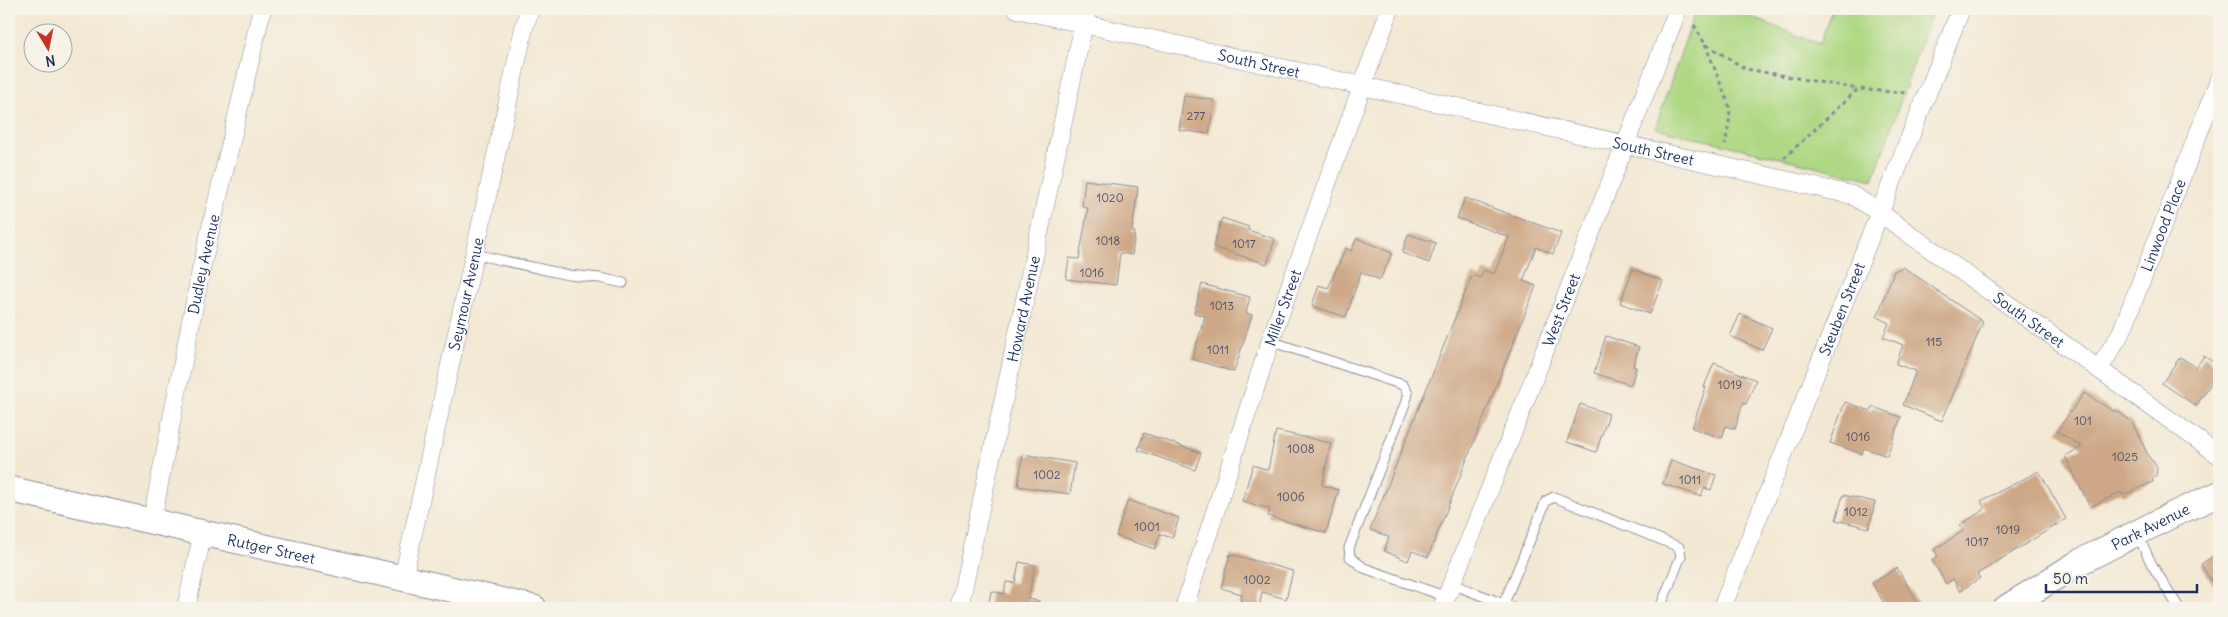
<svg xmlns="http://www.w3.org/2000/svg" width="2228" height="617" font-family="Delius,sans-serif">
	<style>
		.green { fill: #aed883; stroke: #648470 }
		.building { fill: #cda786 }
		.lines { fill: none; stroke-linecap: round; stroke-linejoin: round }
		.lane-casing { stroke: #878c98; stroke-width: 11 }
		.street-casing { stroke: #878c98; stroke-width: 19 }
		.secondary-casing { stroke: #878c98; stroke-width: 27 }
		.path { stroke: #878c98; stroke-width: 3; stroke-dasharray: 4 4; stroke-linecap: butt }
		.lane { stroke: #fff; stroke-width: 9 }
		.street { stroke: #fff; stroke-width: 18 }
		.secondary { stroke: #fff; stroke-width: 25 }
		.labels { text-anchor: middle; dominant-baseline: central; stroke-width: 4.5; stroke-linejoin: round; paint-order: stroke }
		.number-label { font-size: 12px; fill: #484d68 }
		.street-label { font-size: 15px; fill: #1b2f5e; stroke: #f7f3e8 }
	</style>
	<rect width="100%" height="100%" fill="#f7f3e8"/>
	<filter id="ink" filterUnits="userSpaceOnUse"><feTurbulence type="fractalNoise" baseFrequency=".02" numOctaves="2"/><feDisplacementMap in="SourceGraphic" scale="10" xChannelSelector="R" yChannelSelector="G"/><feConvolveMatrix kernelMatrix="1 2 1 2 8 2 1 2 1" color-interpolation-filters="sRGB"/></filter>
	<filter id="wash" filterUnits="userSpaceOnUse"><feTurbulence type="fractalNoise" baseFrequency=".0096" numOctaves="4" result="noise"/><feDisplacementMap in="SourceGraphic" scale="20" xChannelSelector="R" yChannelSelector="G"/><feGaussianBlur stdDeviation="1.12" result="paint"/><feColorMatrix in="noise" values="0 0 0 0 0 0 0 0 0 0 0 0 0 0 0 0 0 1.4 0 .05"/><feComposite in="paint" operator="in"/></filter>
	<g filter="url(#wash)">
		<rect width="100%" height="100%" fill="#f3e8d3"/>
		<path class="green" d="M1696 9H1730L1820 44 1832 9H1933L1873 180 1655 128Z"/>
		<g id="blocks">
			<g class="building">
				<path d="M1184 96 1214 100 1209 134 1179 130Z"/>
				<path d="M1085 180 1138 187 1132 232H1135L1132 255 1120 253 1116 285 1066 279 1069 258 1079 259 1088 208 1082 207Z"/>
				<path d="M1465 198 1561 233 1553 254 1536 247 1523 281 1536 286 1428 557 1412 551 1408 561 1384 551 1389 537 1370 530 1472 275 1480 278 1484 270 1494 274 1509 237 1457 218Z"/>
				<path d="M1222 218 1249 227 1248 230 1275 239 1267 264 1213 247Z"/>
				<path d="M1408 234 1436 243 1429 263 1402 253Z"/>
				<path d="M1357 238 1392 253 1380 280 1361 272 1346 317 1312 306 1319 285 1328 288 1346 248 1351 251Z"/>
				<path d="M1903 267 1983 322 1942 421 1903 405 1916 371 1896 364 1903 345 1883 337 1889 323 1877 317 1894 271Z"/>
				<path d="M1633 269 1663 281 1650 314 1620 303Z"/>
				<path d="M1202 284 1250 297 1246 313 1252 315 1234 372 1192 359 1205 316 1194 313Z"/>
				<path d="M1740 314 1772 328 1762 350 1730 336Z"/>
				<path d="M1606 336 1639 347 1633 366 1636 367 1631 385 1594 373Z"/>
				<path d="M2204 356 2219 366V371L2196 406 2162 383 2180 357 2196 367Z"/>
				<path d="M1714 363 1756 380 1746 404 1743 403 1735 429 1726 426 1722 438 1692 428 1706 387H1704Z"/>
				<path d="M2084 393 2113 411 2116 410 2132 422 2150 459 2153 461 2157 468 2156 475 2152 478 2153 482 2123 495 2121 492 2090 507 2065 456 2082 447 2057 431Z"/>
				<path d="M1845 402 1871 411 1873 407 1901 417 1887 456 1864 448 1862 454 1830 443Z"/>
				<path d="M1580 404 1609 414 1596 452 1567 442Z"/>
				<path d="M1276 431 1331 443 1322 485 1339 490 1326 533 1268 516 1270 509 1242 501 1253 465 1268 470Z"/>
				<path d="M1144 433 1201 453 1195 470 1138 450Z"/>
				<path d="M1023 454 1075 463 1070 494 1018 486Z"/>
				<path d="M1671 460 1716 475 1711 490 1704 488 1701 496 1663 484Z"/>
				<path d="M2039 471 2066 519 1977 574 1980 578 1960 591 1953 579 1946 584 1932 560 1938 556 1934 550 1963 531 1960 525 1985 509 1981 501Z"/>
				<path d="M1843 495 1875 502 1869 528 1836 520Z"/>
				<path d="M1128 500 1179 518 1172 538 1160 534 1155 549 1116 536Z"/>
				<path d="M2219 553V595L2201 564Z"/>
				<path d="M1230 554 1293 571 1286 599 1262 592 1259 608H1239L1242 594 1221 588Z"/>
				<path d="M1019 562 1035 565 1028 599 1039 601 1038 608H988L991 591 1004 594 1006 582 1015 583Z"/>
				<path d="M1897 568 1921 608H1887L1872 583Z"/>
			</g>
		</g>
	</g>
	<g filter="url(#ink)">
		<use href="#blocks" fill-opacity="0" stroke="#878c98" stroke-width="1"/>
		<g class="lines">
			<g class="lane-casing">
				<g id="lane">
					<path d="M474 254 568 275 600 278 623 283"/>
					<path d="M1270 341 1403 385 1408 394 1405 404 1349 548 1350 557 1364 568 1447 597"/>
					<path d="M2137 533 2152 565 2179 608"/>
					<path d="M1452 584 1514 608"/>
					<path d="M1502 608 1546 501 1554 497 1679 547 1681 556 1660 608"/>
				</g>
			</g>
			<g class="street-casing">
				<g id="street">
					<path id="s1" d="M1017 9 1852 195 1880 213 2219 455"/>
					<path id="s2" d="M2099 369 2121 333 2219 80"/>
					<path id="s3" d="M152 520 201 270 262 9"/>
					<path id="s4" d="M403 579 524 28 530 9"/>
					<path d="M186 608 203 532"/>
					<path id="s5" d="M959 608 1087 9"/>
					<path id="s6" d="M1184 608 1273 333 1390 9"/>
					<path id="s7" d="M1442 608 1522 409 1678 9"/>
					<path id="s8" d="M1722 608 1961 9"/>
				</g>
			</g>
			<g class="secondary-casing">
				<g id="secondary">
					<path id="s9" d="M9 489 534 608"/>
					<path id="s10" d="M2006 608 2078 563 2174 514 2219 494"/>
				</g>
			</g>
			<g class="path">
				<path d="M1694 25 1705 44 1746 69 1858 89"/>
				<path d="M1705 44 1730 108 1729 123 1725 145"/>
				<path d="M1784 158 1858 89 1906 93"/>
			</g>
			<use href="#lane" class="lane"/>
			<use href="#street" class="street"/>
			<use href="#secondary" class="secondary"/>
		</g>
	</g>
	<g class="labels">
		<g class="number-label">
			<text x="1196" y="115">277</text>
			<text x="1110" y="197">1020</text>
			<text x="1108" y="240">1018</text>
			<text x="1244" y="243">1017</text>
			<text x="1092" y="272">1016</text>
			<text x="1222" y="305">1013</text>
			<text x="1934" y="341">115</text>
			<text x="1218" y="349">1011</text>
			<text x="1730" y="384">1019</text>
			<text x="2083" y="420">101</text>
			<text x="1858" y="436">1016</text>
			<text x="1301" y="448">1008</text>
			<text x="2125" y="456">1025</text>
			<text x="1047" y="474">1002</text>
			<text x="1690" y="479">1011</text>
			<text x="1291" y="496">1006</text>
			<text x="1856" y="511">1012</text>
			<text x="1147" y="526">1001</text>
			<text x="2008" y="529">1019</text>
			<text x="1977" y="541">1017</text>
			<text x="1257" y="579">1002</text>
		</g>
		<g class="street-label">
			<text stroke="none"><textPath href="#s1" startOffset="248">South Street</textPath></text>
			<text stroke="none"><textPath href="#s1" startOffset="652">South Street</textPath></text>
			<text stroke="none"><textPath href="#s2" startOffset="158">Linwood Place</textPath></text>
			<text stroke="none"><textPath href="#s3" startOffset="261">Dudley Avenue</textPath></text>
			<text stroke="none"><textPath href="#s4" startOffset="292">Seymour Avenue</textPath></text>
			<text stroke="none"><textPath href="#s6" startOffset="316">Miller Street</textPath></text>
			<text stroke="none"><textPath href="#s5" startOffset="306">Howard Avenue</textPath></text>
			<text stroke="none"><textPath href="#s7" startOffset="321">West Street</textPath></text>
			<text stroke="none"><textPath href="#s8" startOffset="322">Steuben Street</textPath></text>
			<text stroke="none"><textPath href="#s1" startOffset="1072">South Street</textPath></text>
			<text stroke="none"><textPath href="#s10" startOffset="166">Park Avenue</textPath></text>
			<text stroke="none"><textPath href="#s9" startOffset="269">Rutger Street</textPath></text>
		</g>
	</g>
	<rect width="2228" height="617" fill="none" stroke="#f7f3e8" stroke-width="30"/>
	<g transform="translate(48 48) rotate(170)"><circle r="24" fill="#f7f3e8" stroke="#9fa5b1"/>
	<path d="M0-4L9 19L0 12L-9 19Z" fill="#c8321e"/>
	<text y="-8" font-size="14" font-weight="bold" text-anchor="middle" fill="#1b2f5e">N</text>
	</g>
	<path d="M2046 584v8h151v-8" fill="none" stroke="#1b2f5e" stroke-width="2.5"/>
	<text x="2053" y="584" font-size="15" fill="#1b2f5e" stroke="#f7f3e8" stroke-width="4" paint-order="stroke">50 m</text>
</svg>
